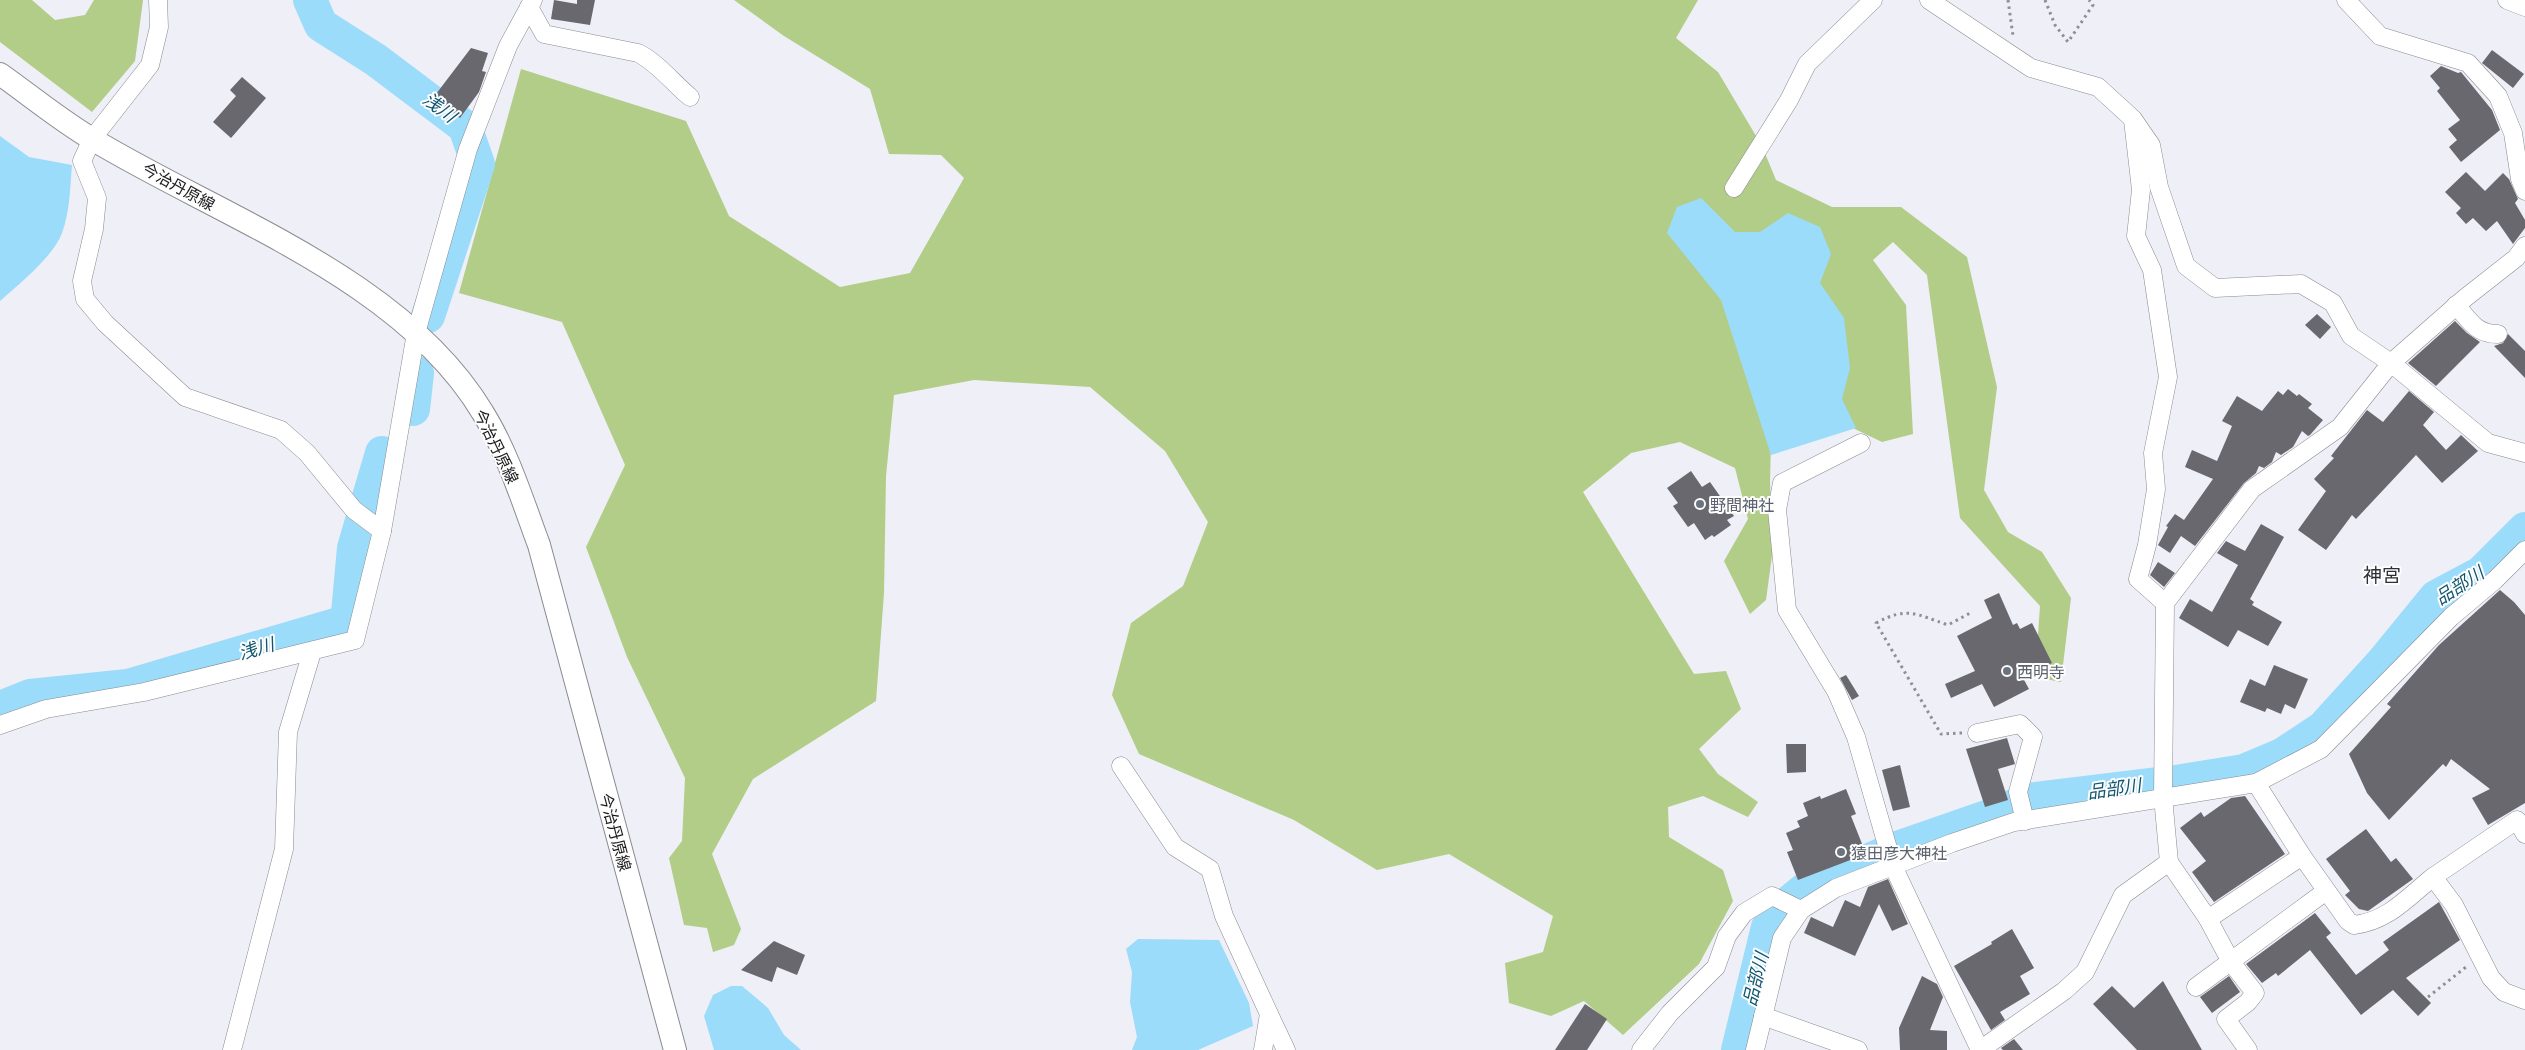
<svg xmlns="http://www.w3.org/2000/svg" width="2525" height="1050" font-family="Barlow,'Noto Sans JP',sans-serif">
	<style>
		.forest { fill: #b2cd87 }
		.water { fill: #9adcfa }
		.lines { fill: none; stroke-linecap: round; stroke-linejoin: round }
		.river { stroke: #9adcfa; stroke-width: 34 }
		.building { fill: #68686e }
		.minor-casing { stroke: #8a8b91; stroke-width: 19 }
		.major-casing { stroke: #8a8b91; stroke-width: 24 }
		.path { stroke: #8e8e94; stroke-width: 3; stroke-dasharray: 2.5 4; stroke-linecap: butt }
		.minor { stroke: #fff; stroke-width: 18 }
		.major { stroke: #fff; stroke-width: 22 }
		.worship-dot { fill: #6b7280; stroke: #fdfdfe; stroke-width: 2 }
		.labels { text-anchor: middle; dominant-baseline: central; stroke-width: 4; stroke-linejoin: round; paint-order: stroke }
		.street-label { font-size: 16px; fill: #18181a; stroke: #fdfdfe }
		.worship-label { font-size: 16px; fill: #5b616d; stroke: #fdfdfe; text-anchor: start }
		.water-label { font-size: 18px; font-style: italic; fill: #10566f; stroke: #fdfdfe }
		.quarter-label { font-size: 19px; fill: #2e2f35; stroke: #fdfdfe }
	</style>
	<rect width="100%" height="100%" fill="#eeeff7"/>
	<g class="forest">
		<path d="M0 0H32L55 20 85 15 94 0H143L135 61 92 112 0 42Z"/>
		<path d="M734 0H1698L1676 38 1718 72 1762 146 1776 180 1832 207H1901L1967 257 1997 387 1984 490 2008 532 2042 552 2071 598 2061 682 2035 677 2040 606 1960 518 1927 275 1893 242 1873 260 1906 305 1913 434 1882 442 1832 418 1772 404 1770 482 1773 548 1766 600 1750 614 1724 561 1748 519 1735 468 1680 442 1631 453 1583 492 1694 674 1726 671 1741 709 1699 749 1718 774 1758 802 1748 817 1703 796 1668 807 1669 837 1723 870 1733 901 1699 964 1623 1035 1584 1001 1551 1016 1509 1003 1505 963 1543 952 1553 916 1449 854 1377 870 1294 820 1139 754 1112 695 1131 623 1183 586 1208 522 1165 451 1090 387 974 380 894 395 886 476 884 593 876 701 753 779 712 854 741 929 734 945 713 952 707 928 684 925 669 858 682 841 685 778 627 657 586 547 625 465 562 322 459 293 521 69 686 121 729 216 840 287 910 273 964 178 941 155 889 154 870 89 784 36Z"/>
	</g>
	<g class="water">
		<path d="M0 136 29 157 72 165C70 187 70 212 62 233 53 257 19 284 0 301Z"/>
		<path d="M1701 198 1735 232H1760L1788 213 1820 227 1831 254 1820 283 1844 318 1850 368 1842 399 1856 428 1771 455 1721 300 1667 233 1677 207Z"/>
		<path d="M1138 939 1219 940 1249 1003 1253 1026 1198 1050H1132L1137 1037 1130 1002 1132 972 1126 949Z"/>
		<path d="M731 986H742L768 1008 784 1035 801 1050H714L704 1016 713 995Z"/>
	</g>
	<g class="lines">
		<g class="river">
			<path d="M310 0 321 25 376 60 465 127 478 164 428 316"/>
			<path d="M413 409 417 373"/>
			<path d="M0 708 30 696 128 686 342 623 348 613 354 548 382 453"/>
			<path d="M1738 1050 1768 927 1774 915 1809 886 1900 847 1998 813 2027 800 2182 781 2244 771 2282 755 2323 728 2382 663 2436 597 2481 573 2525 529"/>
		</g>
	</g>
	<g class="building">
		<path d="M554 0 577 4V0H595L590 25 551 19Z"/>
		<path d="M471 48 488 53 482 71 486 72 479 92 460 118 433 98Z"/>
		<path d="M2492 50 2524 74 2513 88 2482 63Z"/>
		<path d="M2441 66 2458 73 2461 72 2492 110 2500 130 2461 162 2449 147 2457 140 2448 129 2460 120 2437 91 2440 88 2430 76Z"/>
		<path d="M242 77 266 98 231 138 213 122 236 96 230 90Z"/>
		<path d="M2466 172 2485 191 2503 173 2509 179 2518 199 2515 203 2525 220V228L2513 244 2497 221 2486 231 2473 218 2466 224 2456 213 2461 208 2445 192Z"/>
		<path d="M2317 314 2331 327 2320 339 2305 325Z"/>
		<path d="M2455 321 2467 333 2480 342 2436 386 2408 363Z"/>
		<path d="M2508 334 2525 351V378L2494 346 2503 343Z"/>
		<path d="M2288 389 2297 396 2299 394 2312 404 2308 408 2323 420 2310 435 2308 436 2302 431 2293 447 2281 455 2276 452 2272 462 2264 468 2259 466 2256 473 2244 483 2195 546 2181 536 2170 553 2158 545 2168 527 2166 526 2175 514 2184 520 2213 479 2185 467 2192 450 2217 461 2232 426 2222 421 2237 396 2262 411 2278 391 2283 395Z"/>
		<path d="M2409 391 2434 412 2423 425 2446 450 2461 435 2478 451 2442 483 2416 455 2356 519 2352 515 2326 550 2298 530 2326 491 2314 479 2334 458 2331 456 2367 410 2383 422Z"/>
		<path d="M1691 471 1702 487 1710 482 1734 516 1727 520 1731 525 1714 537 1712 535 1705 540 1694 523 1688 527 1673 506 1678 503 1667 488Z"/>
		<path d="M2261 524 2284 537 2250 599 2254 602 2252 605 2282 622 2268 646 2238 630 2228 647 2179 618 2190 599 2212 612 2238 565 2217 553 2226 541 2245 551Z"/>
		<path d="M2158 562 2175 573 2164 587 2150 575Z"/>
		<path d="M2500 590 2514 602 2525 615V803L2488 825 2472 798 2490 789 2451 759 2446 767 2443 764 2389 820 2367 793 2349 754 2391 707 2387 704 2439 645Z"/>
		<path d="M1999 593 2013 625 2017 623 2020 629 2032 623 2052 663 2023 678 2029 689 1994 707 1982 684 1951 698 1945 684 1975 671 1957 636 1992 618 1984 600Z"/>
		<path d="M2274 665 2308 679 2295 709 2285 704 2281 714 2267 708 2265 712 2240 702 2250 679 2265 686Z"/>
		<path d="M1846 675 1859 696 1852 700 1840 678Z"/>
		<path d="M2007 738 2015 764 1998 769 2008 800 1985 807 1966 749Z"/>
		<path d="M1786 744H1806V772L1787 773Z"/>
		<path d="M1900 765 1910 807 1893 811 1882 770Z"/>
		<path d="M1846 789 1856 814 1851 816 1866 854 1798 880 1787 852 1793 850 1786 833 1800 827 1797 821 1808 816 1803 803 1820 796 1821 799Z"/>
		<path d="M2245 796 2285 854 2214 902 2192 872 2206 861 2180 828 2201 812 2204 817 2231 798Z"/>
		<path d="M2366 829 2391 862 2396 858 2413 879 2368 911 2359 909 2345 895 2350 891 2326 859Z"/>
		<path d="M1888 879 1908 924 1892 931 1879 904 1855 956 1804 933 1811 917 1833 927 1845 900 1860 907 1868 887Z"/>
		<path d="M2439 902 2460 940 2406 978 2431 1003 2418 1016 2393 990 2361 1015 2310 950 2278 976 2276 973 2262 983 2246 964 2315 913 2331 933 2326 937 2356 975 2389 950 2383 942Z"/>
		<path d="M2012 929 2034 968 2020 976 2030 994 2000 1012 2005 1020 1991 1030 1954 966 1992 944 1991 942Z"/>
		<path d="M774 941 805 955 797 975 777 967 772 982 741 970Z"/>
		<path d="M1922 976 1937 984 1943 997 1930 1030 1947 1031V1050H1900L1899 1028Z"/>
		<path d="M2229 976 2240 992 2212 1013 2200 997Z"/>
		<path d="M2163 981 2202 1050H2137L2093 1004 2112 986 2134 1008Z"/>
		<path d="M1585 1004 1607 1019 1587 1050H1555Z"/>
		<path d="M2014 1039 2023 1050H2003L2001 1048Z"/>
	</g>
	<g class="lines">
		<g class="minor-casing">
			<g id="minor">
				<path d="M158 0 159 27 150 65 92 139 82 161 97 198 94 229 82 281 85 299 105 323 185 397 281 430 307 453 354 510 382 531"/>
				<path d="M1929 0 2031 68 2098 87 2133 119 2151 145 2159 187 2186 266 2215 288 2301 284 2333 303 2351 336 2391 363 2488 443 2525 453"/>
				<path d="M2346 0 2380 36 2468 63 2498 96 2513 133 2520 179 2525 191"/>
				<path d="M2507 0 2525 7"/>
				<path d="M529 7 544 34 638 53C657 62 674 84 690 97"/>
				<path d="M2133 120 2141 190 2136 236 2152 270 2168 377 2153 453 2156 489 2147 545 2138 579 2165 603"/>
				<path d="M1734 188 1789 100 1807 64 1873 0"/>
				<path d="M2456 305C2470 321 2476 334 2498 334"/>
				<path d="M1861 443 1782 483 1777 510 1787 610 1836 691 1856 737 1893 866 1980 1050"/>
				<path d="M0 725 46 709 144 692 355 640 382 531 416 333 468 149 508 46 533 0"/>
				<path d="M1977 733 2020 724 2033 737 2018 792 2025 821"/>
				<path d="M1121 766 1175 847 1210 869 1224 916 1269 1014 1263 1050"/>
				<path d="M2256 783 2302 856 2348 921 2354 925C2388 921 2407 898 2433 877L2454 905 2491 978 2504 992 2525 1000"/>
				<path d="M2433 877 2517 820 2525 834"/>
				<path d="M2208 919 2302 856"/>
				<path d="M2196 987 2326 891"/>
				<path d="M1269 1014 1286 1050"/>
				<path d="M1763 1016 1858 1050"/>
				<path d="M232 1050 284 849 288 732 312 652"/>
				<path d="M1641 1050 1670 1013 1716 967 1727 936 1744 913 1772 896 1801 910"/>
				<path d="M1755 1050 1782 938 1801 910 1836 888 1952 843 2014 822 2256 783 2321 749 2451 617 2495 580 2525 550"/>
				<path d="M1980 1050 2064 991 2085 972 2123 895 2169 862"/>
				<path d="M2248 1050 2226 1019 2248 1002 2255 993 2231 962 2208 919 2169 862 2163 797 2165 603 2252 489 2340 427 2391 363 2465 298 2516 258 2525 246"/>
			</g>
		</g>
		<g class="major-casing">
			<path id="major" d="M0 74C31 96 60 120 92 139 221 217 403 279 483 413 507 451 523 502 539 545L675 1050"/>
		</g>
		<g class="path">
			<path d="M2008 0 2013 36"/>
			<path d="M2045 0 2055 25 2068 42 2093 5 2089 0"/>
			<path d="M1962 733 1941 734 1876 623C1908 606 1915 614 1948 625L1972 612"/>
			<path d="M2428 997 2466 967"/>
		</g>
		<use href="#minor" class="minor"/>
		<use href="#major" class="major"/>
	</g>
	<g class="worship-dot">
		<circle cx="1700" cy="504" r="5"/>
		<circle cx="2007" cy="671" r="5"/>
		<circle cx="1841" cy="852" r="5"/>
	</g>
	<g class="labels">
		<g class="street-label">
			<text transform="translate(179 186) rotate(29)">今治丹原線</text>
			<text transform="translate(497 446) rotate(64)">今治丹原線</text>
			<text transform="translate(616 832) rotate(75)">今治丹原線</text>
		</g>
		<g class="worship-label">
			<text x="1710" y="504">野間神社</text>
			<text x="2017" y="671">西明寺</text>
			<text x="1851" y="852">猿田彦大神社</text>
		</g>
		<g class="water-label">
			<text transform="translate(440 107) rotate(37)">浅川</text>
			<text transform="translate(2459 585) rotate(-33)">品部川</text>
			<text transform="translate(256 648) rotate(-16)">浅川</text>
			<text transform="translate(2114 788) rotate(-8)">品部川</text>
			<text transform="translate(1755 979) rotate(-76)">品部川</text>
		</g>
		<g class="quarter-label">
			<text x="2382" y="574">神宮</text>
		</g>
	</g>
</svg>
